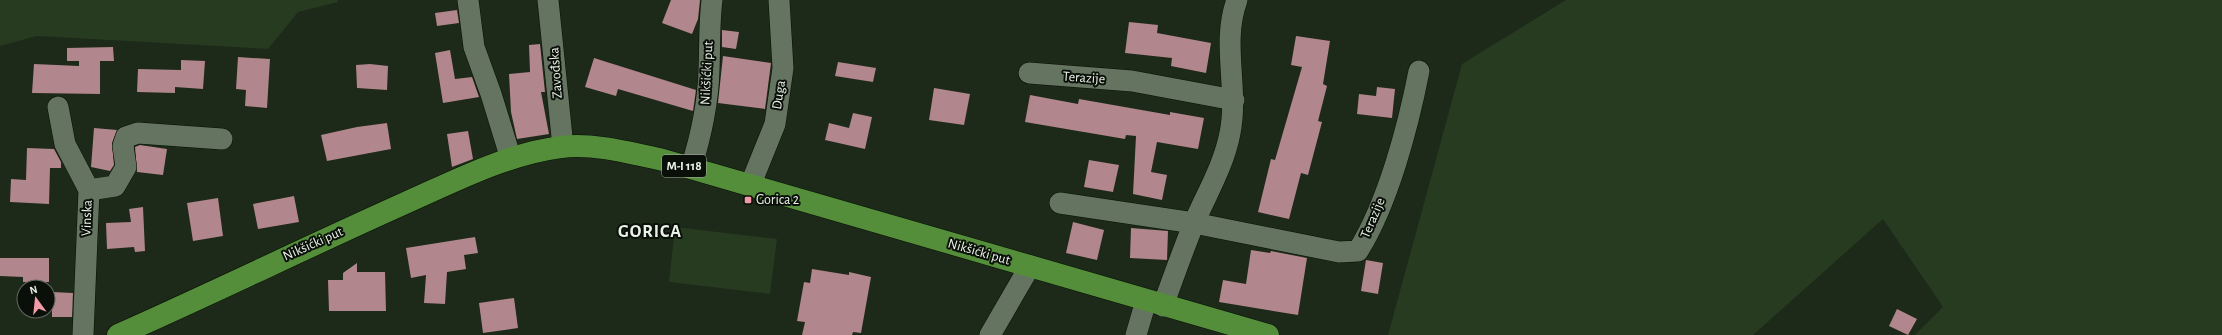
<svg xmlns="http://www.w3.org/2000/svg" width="2222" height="335" font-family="'Alegreya Sans',sans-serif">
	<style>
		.green { fill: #263b1f }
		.building { fill: #b1868c }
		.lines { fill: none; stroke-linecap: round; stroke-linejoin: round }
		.minor-casing { stroke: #071104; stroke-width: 22 }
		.major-casing { stroke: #071104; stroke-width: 23 }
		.minor { stroke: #657361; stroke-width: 21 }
		.major { stroke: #548e3a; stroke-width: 22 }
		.poi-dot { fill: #f39aa9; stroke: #0a1009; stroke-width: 1.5 }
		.labels { text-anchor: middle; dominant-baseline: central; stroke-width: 4; stroke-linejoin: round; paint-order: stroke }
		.shield { fill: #0a1009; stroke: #a7aea4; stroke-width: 1 }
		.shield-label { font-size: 13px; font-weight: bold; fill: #eaf2e7 }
		.street-label { font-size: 14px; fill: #eaf2e7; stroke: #0a1009 }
		.poi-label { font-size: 14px; fill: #eaf2e7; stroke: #0a1009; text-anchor: start }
		.district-label { font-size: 18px; font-weight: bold; letter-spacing: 1px; fill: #eaf2e7; stroke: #0a1009 }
	</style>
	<rect width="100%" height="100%" fill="#1d2919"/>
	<g class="green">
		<path d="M0 0H338V2L298 12 268 49 37 36 0 46Z"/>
		<path d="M1566 0H2222V335H1915L1943 307 1883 219 1753 335H1388L1462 64Z"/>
		<path d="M675 227 777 239 770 294 669 282Z"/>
	</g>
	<g class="building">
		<path d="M671 0H700L698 19 692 34 662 23Z"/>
		<path d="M457 10 459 23 437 26 435 13Z"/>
		<path d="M1129 22 1158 25 1157 33 1211 43 1206 73 1171 66 1172 58 1125 53Z"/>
		<path d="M722 30 739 32 736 49 722 47Z"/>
		<path d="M1296 36 1330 41 1323 84 1327 86 1318 121 1322 122 1308 175 1301 173 1289 219 1258 212 1271 159 1275 160 1302 67 1291 65Z"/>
		<path d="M540 44 545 92H541L549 134 517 139 511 112 509 74 530 72 529 45Z"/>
		<path d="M113 47 114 61H100V94L32 93 34 64 79 66V61H67V48Z"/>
		<path d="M450 50 455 79 472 77 479 97 443 103 435 53Z"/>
		<path d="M723 56 771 63 765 109 718 103Z"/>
		<path d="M238 57 270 59 267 108 245 106 246 90 236 89Z"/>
		<path d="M594 58 696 90 693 111 618 89 616 96 585 87Z"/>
		<path d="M181 60 205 61 203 89 175 87V93L137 92 138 69 181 70Z"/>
		<path d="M838 62 876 68 873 82 835 76Z"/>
		<path d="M370 64 388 66 387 90 357 88 356 65Z"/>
		<path d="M1377 87 1395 89 1392 118 1357 114 1359 94 1376 96Z"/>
		<path d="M934 88 970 94 964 125 929 120Z"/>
		<path d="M1030 95 1078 104 1079 99 1170 115V112L1204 118 1198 149 1157 142 1151 172 1167 175 1162 200 1133 194 1136 136 1126 135 1125 139 1025 122Z"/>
		<path d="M853 113 872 117 865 149 825 140 829 123 849 128Z"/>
		<path d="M387 123 391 149 327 161 321 135 357 127Z"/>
		<path d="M94 128 117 130 112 143 114 165 110 171 91 167Z"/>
		<path d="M468 131 473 159 452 167 447 134Z"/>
		<path d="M140 145 167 149 163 175 137 172 135 147Z"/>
		<path d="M27 148 54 149 61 162V168H50L49 204 10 202 11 179 26 180Z"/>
		<path d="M1089 160 1119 165 1113 192 1084 187Z"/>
		<path d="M294 196 299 222 258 229 253 204Z"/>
		<path d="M218 198 223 236 193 241 187 203Z"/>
		<path d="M143 207 145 251 135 252 134 247 107 249 106 223 131 222 129 209Z"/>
		<path d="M1073 222 1104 230 1097 260 1066 253Z"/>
		<path d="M1131 228 1168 231 1167 260 1130 258Z"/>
		<path d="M475 237 478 253 464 255 466 269 447 272 445 304 424 303 426 275 411 278 406 248Z"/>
		<path d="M1251 250 1270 253 1271 251 1307 258 1298 315 1219 302 1223 280 1246 284Z"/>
		<path d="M0 258H49V282H23V277L0 276Z"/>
		<path d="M1366 260 1383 263 1378 294 1361 291Z"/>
		<path d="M357 263V272H385L386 311H329L328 280H343V273Z"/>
		<path d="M812 269 849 275V272L871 277 861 333 853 332 852 335H802L805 322 797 321 804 282 810 283Z"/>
		<path d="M52 292 73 293 72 317H52Z"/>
		<path d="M514 298 518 328 483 333 479 303Z"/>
		<path d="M1897 309 1917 319 1908 335 1889 326Z"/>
	</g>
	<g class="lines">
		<g class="minor-casing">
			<g id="minor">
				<path d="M468 0 474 47 491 94 511 159"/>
				<path d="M548 0 563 147"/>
				<path d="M1029 73 1132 81 1234 100"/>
				<path d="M58 107 65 144 89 190 83 335"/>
				<path d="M691 168C701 136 708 105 709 71 710 47 709 24 712 0"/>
				<path d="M750 186 775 124 783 68 779 0"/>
				<path d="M89 190 115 186 126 167 123 146 126 137 138 133 222 139"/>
				<path d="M1060 203 1194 223 1339 252 1358 251C1388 203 1408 127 1419 71"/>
				<path d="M1163 306C1173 278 1183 250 1194 223 1207 193 1224 165 1230 133 1239 88 1221 43 1237 0"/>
				<path d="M990 335 1030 266"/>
				<path d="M1136 335 1146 301"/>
			</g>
		</g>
		<g class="major-casing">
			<path id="major" d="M118 335C213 293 307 247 403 204 453 182 506 154 561 147 595 143 630 153 663 160L1268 335"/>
		</g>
		<use href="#minor" class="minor"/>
		<use href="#major" class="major"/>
	</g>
	<rect class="poi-dot" x="744" y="196" width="8" height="8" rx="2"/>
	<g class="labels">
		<rect class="shield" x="662" y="155" width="44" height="22" rx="3"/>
		<g class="shield-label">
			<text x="684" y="166">M-I 118</text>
		</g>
		<g class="street-label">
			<text transform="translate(556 73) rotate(-94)">Zavođska</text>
			<text transform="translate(707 73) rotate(-87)">Nikšićki put</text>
			<text transform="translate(1084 78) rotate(4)">Terazije</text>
			<text transform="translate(779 95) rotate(-81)">Duga</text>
			<text transform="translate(87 218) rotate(-88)">Vinska</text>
			<text transform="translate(1373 218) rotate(-67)">Terazije</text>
			<text transform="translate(313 244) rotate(-24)">Nikšićki put</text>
			<text transform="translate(979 252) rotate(16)">Nikšićki put</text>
		</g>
		<g class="poi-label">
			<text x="756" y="200">Gorica 2</text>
		</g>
		<g class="district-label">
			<text x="650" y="232">GORICA</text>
		</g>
	</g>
	<g transform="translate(36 299) rotate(345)"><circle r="19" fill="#0a1009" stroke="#646a62"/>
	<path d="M0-3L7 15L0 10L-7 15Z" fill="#f39aa9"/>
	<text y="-6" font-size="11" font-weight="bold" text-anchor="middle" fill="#eaf2e7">N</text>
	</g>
</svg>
